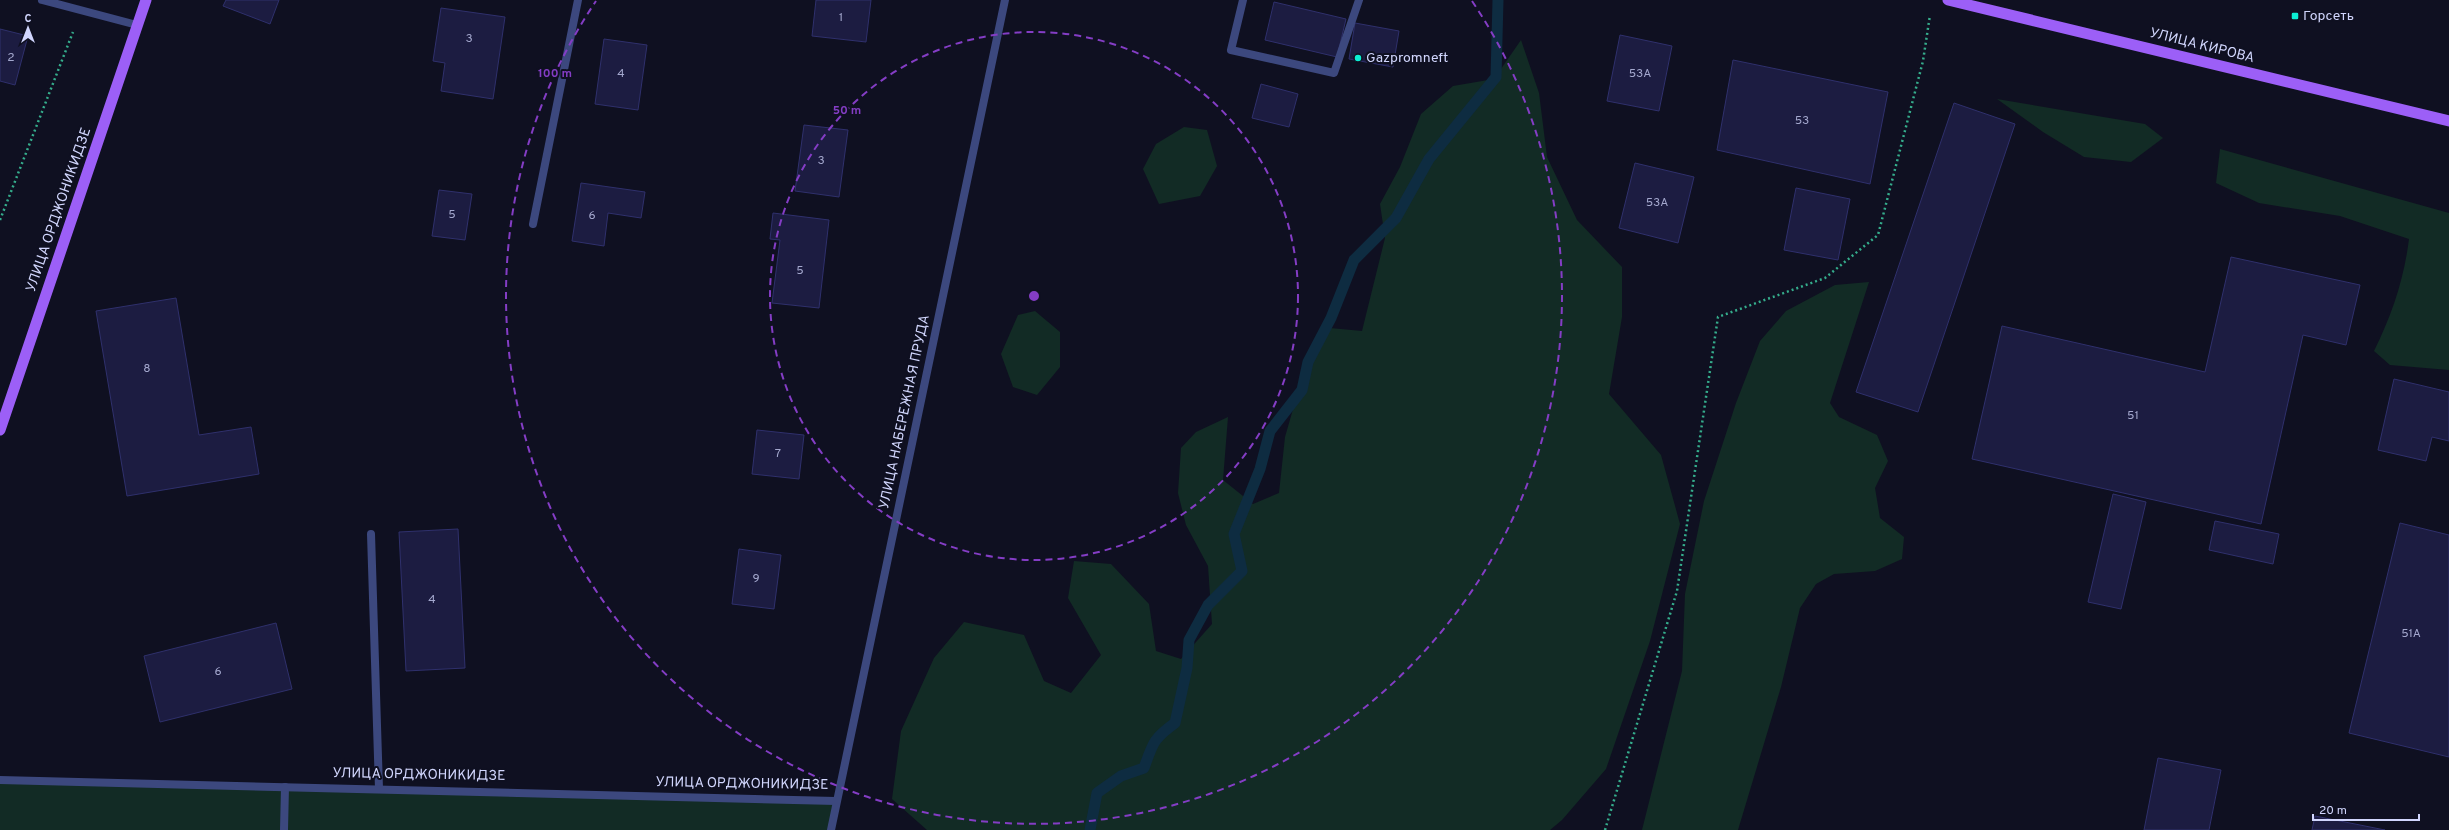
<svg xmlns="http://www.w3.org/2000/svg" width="2449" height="830" font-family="Overpass,sans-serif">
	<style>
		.green { fill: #122b25 }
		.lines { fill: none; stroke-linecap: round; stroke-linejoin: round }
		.stream { stroke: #0e2c41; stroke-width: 11 }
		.building { fill: #1c1c41; stroke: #2f306c }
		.path { stroke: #35ad8c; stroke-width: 2.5; stroke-dasharray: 2 3; stroke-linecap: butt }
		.service { stroke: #3c487e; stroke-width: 8 }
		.minor { stroke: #3c487e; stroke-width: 8 }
		.tertiary { stroke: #3c487e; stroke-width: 8 }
		.primary { stroke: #9c5ff7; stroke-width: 11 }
		.ring { fill: none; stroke: #843dc5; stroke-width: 2; stroke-dasharray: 7 5 }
		.poi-dot { fill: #0ceed3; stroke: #0f1021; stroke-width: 1.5 }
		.labels { text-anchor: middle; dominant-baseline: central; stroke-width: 4; stroke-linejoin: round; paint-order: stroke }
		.number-label { font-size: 12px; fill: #a4a8ce }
		.poi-label { font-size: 14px; fill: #d1d6fd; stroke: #0f1021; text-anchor: start }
		.street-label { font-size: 14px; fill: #d1d6fd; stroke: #0f1021 }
		.centre { fill: #843dc5; stroke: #0f1021; stroke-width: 2 }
		.ring-label { font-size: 12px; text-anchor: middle; font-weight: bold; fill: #843dc5; stroke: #0f1021; stroke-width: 4; stroke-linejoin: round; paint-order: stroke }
	</style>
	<rect width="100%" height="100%" fill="#0f1021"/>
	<g class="green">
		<path d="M1521 40 1539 93 1547 157 1577 220 1622 267V317L1609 394 1661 455 1680 524 1650 641 1606 769 1562 820 1550 830H927L892 799 901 731 934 658 964 622 1024 635 1044 681 1071 693 1101 655 1068 598 1074 561 1111 564 1149 604 1156 651 1181 659 1212 624 1208 566 1186 525 1178 493 1181 448 1196 432 1228 417 1223 480 1253 504 1279 493 1285 437 1304 371 1330 328 1362 331 1385 238 1380 204 1400 167 1421 114 1453 86 1494 79Z"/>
		<path d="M1997 99 2145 124 2163 138 2131 162 2084 157 2043 132Z"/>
		<path d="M1184 127 1207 130 1217 166 1200 196 1159 204 1143 169 1156 144Z"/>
		<path d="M2220 149 2449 213V370L2390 365 2374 351C2392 315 2404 279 2409 239L2340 216 2259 203 2216 183Z"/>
		<path d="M1869 282 1830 403 1839 417 1877 435 1888 461 1875 488 1880 518 1904 537 1902 559 1875 571 1834 574 1816 584 1800 608 1781 687 1738 830H1642L1682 671 1685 594 1704 501 1736 403 1760 341 1786 311 1835 285Z"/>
		<path d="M1035 311 1060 332V367L1037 395 1013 387 1001 354 1018 315Z"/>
		<path d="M0 780 836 801 831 830H0Z"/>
	</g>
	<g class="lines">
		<path class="stream" d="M1090 830 1097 793 1121 776 1144 768C1153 743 1153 739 1175 723L1187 668 1189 640 1208 605 1242 571 1234 534 1260 469 1270 431 1302 390 1308 362 1331 318 1354 260 1396 218 1429 159 1496 77 1498 0"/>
	</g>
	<g class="building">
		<path d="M226 0H279L270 24 223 6Z"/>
		<path d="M816 0H871L866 42 812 36Z"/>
		<path d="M1274 2 1346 19 1337 57 1265 40Z"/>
		<path d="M441 8 505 17 493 99 441 91 445 63 433 61Z"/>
		<path d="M1355 23 1399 31 1393 67 1349 59Z"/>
		<path d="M0 29 28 36 15 85 0 81Z"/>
		<path d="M1620 35 1672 46 1659 111 1607 101Z"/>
		<path d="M604 39 647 45 638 110 595 104Z"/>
		<path d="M1733 60 1888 92 1870 184 1717 150Z"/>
		<path d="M1261 84 1298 94 1289 127 1252 118Z"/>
		<path d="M1954 103 2015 124 1918 412 1856 392Z"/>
		<path d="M804 125 848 130 839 197 795 191Z"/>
		<path d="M1635 163 1694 177 1678 243 1619 228Z"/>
		<path d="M581 183 645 192 641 218 608 213 604 246 572 241Z"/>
		<path d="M1796 188 1850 199 1838 260 1784 250Z"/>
		<path d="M439 190 472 194 465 240 432 236Z"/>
		<path d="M773 213 829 220 819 308 772 303 780 240 770 239Z"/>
		<path d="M2231 257 2360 285 2346 345 2303 335 2261 524 1972 459 2002 326 2205 372Z"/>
		<path d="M176 298 199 435 251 427 259 474 127 496 96 311Z"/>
		<path d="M2394 379 2449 392V441L2432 437 2426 461 2378 450Z"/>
		<path d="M757 430 804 435 799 479 752 474Z"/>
		<path d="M2113 494 2146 502 2121 609 2088 602Z"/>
		<path d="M2215 521 2279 534 2273 564 2209 550Z"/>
		<path d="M2400 523 2449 535V757L2349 733Z"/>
		<path d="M458 529 465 668 406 671 399 532Z"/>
		<path d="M739 549 781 555 774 609 732 604Z"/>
		<path d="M276 623 292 689 160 722 144 656Z"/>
		<path d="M2158 758 2221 770 2209 830H2144Z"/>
		<path d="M2315 816 2385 830H2312Z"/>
	</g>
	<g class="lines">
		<g class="path">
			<path d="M0 220 73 32"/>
			<path d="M1605 830 1677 591 1718 317 1825 278 1878 235 1923 61 1930 15"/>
		</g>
		<g class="service">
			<path d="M1243 0 1231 50 1334 73 1359 0"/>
			<path d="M371 534 379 789"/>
			<path d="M284 830 285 787"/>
		</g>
		<g class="minor">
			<path d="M42 0 137 25"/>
			<path d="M533 224 578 0"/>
			<path d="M0 780 836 801"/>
		</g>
		<path class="tertiary" d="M831 830 1005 0"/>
		<g class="primary">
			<path d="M1948 0 2449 121"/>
			<path d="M0 430 146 0"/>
		</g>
	</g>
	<g class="ring">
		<circle cx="1034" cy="296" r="264"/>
		<path d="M1472 1A528 528 0 1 1 596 1"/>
	</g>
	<g class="poi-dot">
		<rect x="2291" y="12" width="8" height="8" rx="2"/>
		<circle cx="1358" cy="58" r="4"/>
	</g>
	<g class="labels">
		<g class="number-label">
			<text x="841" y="18">1</text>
			<text x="469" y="39">3</text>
			<text x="11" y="58">2</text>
			<text x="621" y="74">4</text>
			<text x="1640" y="74">53А</text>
			<text x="1802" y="121">53</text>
			<text x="821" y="161">3</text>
			<text x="1657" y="203">53А</text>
			<text x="452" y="215">5</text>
			<text x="592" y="216">6</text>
			<text x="800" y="271">5</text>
			<text x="147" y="369">8</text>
			<text x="2133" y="416">51</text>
			<text x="778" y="454">7</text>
			<text x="756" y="579">9</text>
			<text x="432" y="600">4</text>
			<text x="2411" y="634">51А</text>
			<text x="218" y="672">6</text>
		</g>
		<g class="poi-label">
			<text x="2303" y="16">Горсеть</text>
			<text x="1366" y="58">Gazpromneft</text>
		</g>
		<g class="street-label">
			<text transform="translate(2202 46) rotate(14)">УЛИЦА КИРОВА</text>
			<text transform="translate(59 210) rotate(-71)">УЛИЦА ОРДЖОНИКИДЗЕ</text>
			<text transform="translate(905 412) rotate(-78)">УЛИЦА НАБЕРЕЖНАЯ ПРУДА</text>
			<text transform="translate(419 775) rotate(1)">УЛИЦА ОРДЖОНИКИДЗЕ</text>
			<text transform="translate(742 784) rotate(1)">УЛИЦА ОРДЖОНИКИДЗЕ</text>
		</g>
	</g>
	<circle cx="1034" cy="296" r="6" class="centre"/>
	<g class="ring-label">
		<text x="555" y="77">100 m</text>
		<text x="847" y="114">50 m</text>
	</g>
	<g transform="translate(28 28)" stroke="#0f1021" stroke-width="3" paint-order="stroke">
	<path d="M0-3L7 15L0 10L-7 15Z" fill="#d1d6fd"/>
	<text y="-6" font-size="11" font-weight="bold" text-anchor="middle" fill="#d1d6fd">С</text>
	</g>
	<path d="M2313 814v6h106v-6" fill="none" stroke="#d1d6fd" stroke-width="2"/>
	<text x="2319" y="814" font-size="12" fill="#d1d6fd" stroke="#0f1021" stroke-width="3" paint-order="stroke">20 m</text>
</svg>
